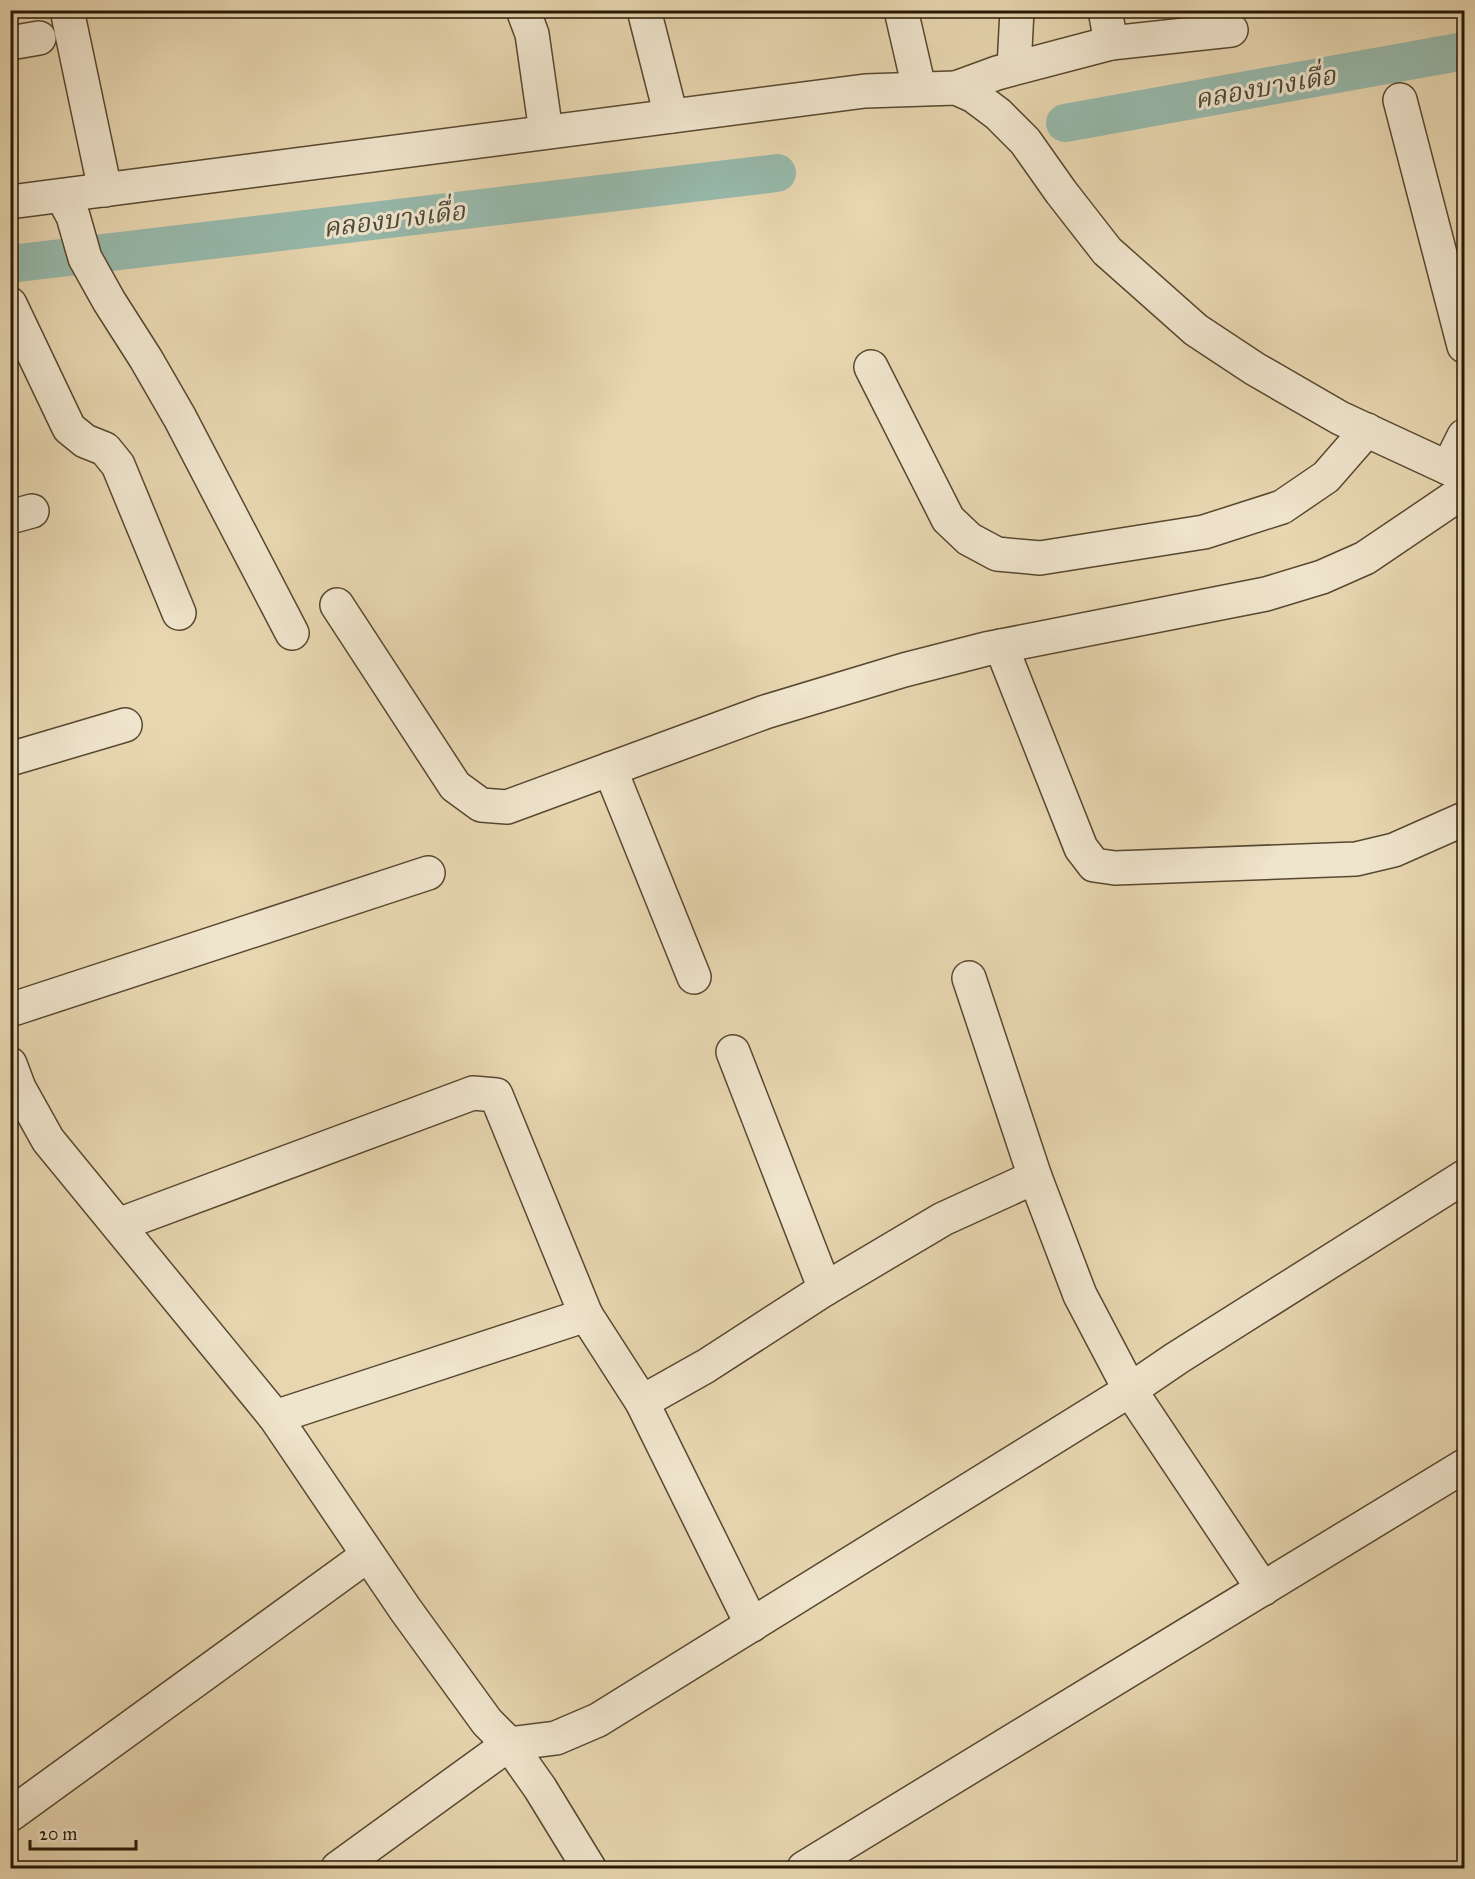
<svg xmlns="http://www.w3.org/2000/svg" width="1475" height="1879" font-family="'IM FELL Great Primer','Noto Serif Thai',serif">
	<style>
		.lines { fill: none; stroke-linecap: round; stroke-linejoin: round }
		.canal { stroke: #97b9ab; stroke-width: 38 }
		.minor-casing { stroke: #584830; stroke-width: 36 }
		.minor { stroke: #efe4cc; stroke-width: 33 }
		.labels { text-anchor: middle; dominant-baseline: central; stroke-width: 6; stroke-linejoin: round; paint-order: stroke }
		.water-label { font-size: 26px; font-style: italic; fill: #494938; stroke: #efe4cc }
	</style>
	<rect width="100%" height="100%" fill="#e7d6b0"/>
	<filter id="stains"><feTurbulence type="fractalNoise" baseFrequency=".00333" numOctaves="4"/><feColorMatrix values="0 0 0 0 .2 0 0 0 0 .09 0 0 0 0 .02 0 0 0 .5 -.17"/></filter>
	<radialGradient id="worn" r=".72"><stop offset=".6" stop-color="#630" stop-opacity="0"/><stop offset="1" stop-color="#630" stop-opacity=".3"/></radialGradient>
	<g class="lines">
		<g class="canal">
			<path d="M1065 123 1464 51"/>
			<path d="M10 264 777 173"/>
		</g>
		<g class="minor-casing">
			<g id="minor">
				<path d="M67 10 105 190"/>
				<path d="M523 10 532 34 546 132"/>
				<path d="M644 10 671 116"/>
				<path d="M901 10 919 88"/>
				<path d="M1105 10 1111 43"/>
				<path d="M10 43 39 38"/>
				<path d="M1014 68 1017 10"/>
				<path d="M956 88 997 73 1111 43 1231 30"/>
				<path d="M1400 100 1464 346"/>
				<path d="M62 196 73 216 85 258 109 301 146 359 180 418 292 633"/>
				<path d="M10 202 865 91 956 88 974 96 998 114 1025 141 1061 192 1107 251 1196 330 1255 369 1340 418 1448 468 1464 471"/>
				<path d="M10 304 69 428 85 441 105 449 118 465 179 613"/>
				<path d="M871 367 948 519 969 539 997 554 1040 558 1204 532 1282 507 1326 477 1367 430"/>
				<path d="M1448 468 1464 436"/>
				<path d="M10 517 32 511"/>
				<path d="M337 605 455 786 481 805 507 807 765 712 904 670 986 649 1266 594 1322 577 1365 558 1464 491"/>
				<path d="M1001 646 1081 848 1094 865 1115 868 1356 859 1394 850 1464 819"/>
				<path d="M10 759 125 725"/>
				<path d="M610 769 694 977"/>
				<path d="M969 978 1035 1177 1080 1295 1130 1390 1263 1589"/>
				<path d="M10 1010 428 873"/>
				<path d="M733 1052 825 1289"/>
				<path d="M10 1064 19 1088 48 1140 275 1417 405 1609 487 1722 509 1744 540 1788 589 1868"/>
				<path d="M118 1225 473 1093 496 1095 586 1315"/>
				<path d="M642 1402 752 1625"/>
				<path d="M275 1417 586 1315 642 1402 706 1366 825 1289 943 1219 1035 1177"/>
				<path d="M10 1815 368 1555"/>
				<path d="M338 1868 509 1744 556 1738 598 1720 1130 1390 1177 1358 1464 1177"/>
				<path d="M804 1868 1464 1466"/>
			</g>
		</g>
		<use href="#minor" class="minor"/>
	</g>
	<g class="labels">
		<g class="water-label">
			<text transform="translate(1265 87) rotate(-10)">คลองบางเดื่อ</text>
			<text transform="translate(394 219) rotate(-7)">คลองบางเดื่อ</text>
		</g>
	</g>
	<rect width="1475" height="1879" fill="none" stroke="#e7d6b0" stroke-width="36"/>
	<rect x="12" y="12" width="1451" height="1855" fill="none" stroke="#281906" stroke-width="3"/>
	<rect x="18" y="18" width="1439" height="1843" fill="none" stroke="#281906" stroke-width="1.5"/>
	<path d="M30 1840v9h106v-9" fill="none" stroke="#281906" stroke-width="3"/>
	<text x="39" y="1840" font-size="18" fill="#281906" stroke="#efe4cc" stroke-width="4.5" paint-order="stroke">20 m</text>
	<rect width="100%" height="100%" filter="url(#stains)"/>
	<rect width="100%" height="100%" fill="url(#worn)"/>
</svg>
